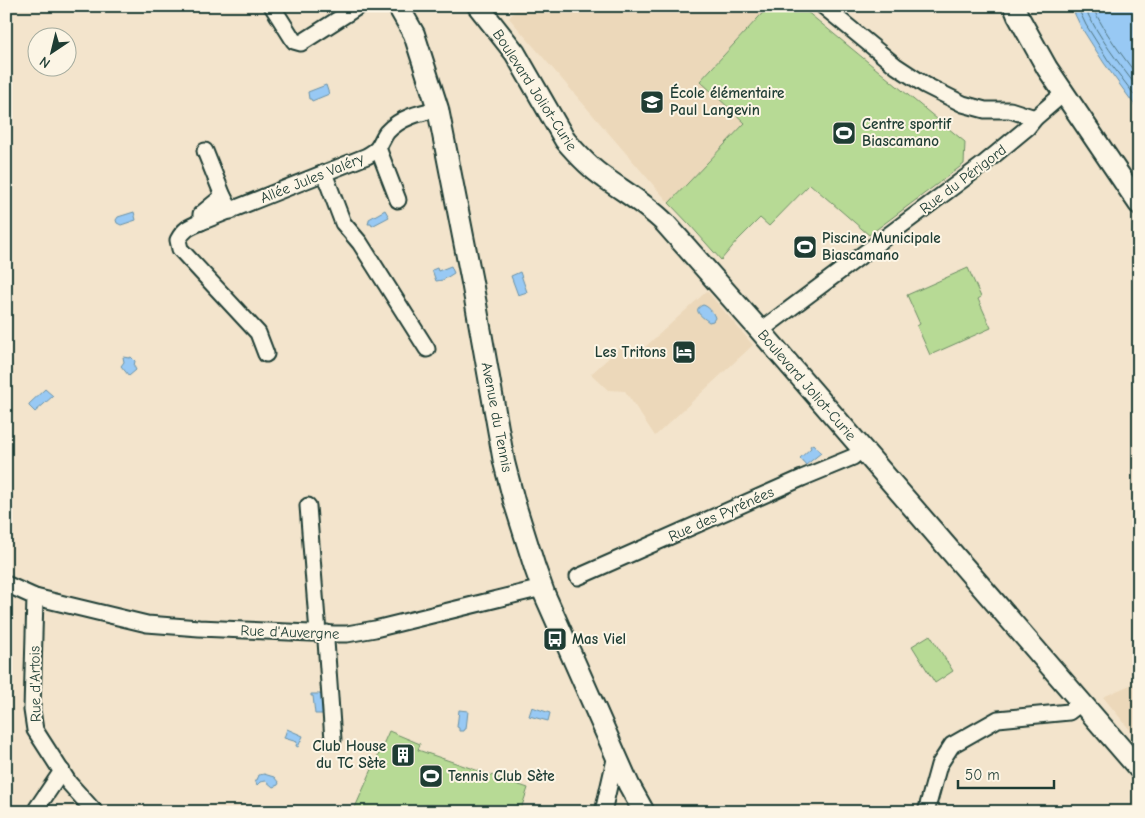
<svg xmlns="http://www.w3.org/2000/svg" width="1145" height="818" font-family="'Comic Neue',sans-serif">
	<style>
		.built { fill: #ecd8ba }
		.green { fill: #b7da95; stroke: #6b8c64 }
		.water { fill: #98c9f4; stroke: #6891a7 }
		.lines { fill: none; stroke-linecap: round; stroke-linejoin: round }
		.shore { stroke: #4f7581; stroke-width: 1 }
		.street-casing { stroke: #1f3d34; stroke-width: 19 }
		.secondary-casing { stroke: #1f3d34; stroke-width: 24 }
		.street { stroke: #fcf5e5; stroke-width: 15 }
		.secondary { stroke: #fcf5e5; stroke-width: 20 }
		.labels { text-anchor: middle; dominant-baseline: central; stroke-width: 4; stroke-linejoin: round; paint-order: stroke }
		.street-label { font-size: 15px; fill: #1f3d34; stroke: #fcf5e5 }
		.poi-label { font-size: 15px; font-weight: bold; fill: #1f3d34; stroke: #fcf5e5; text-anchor: start }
	</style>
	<rect width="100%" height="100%" fill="#f3e4cc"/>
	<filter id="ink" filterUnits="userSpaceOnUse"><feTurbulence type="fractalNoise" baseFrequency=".02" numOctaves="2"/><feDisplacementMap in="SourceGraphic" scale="10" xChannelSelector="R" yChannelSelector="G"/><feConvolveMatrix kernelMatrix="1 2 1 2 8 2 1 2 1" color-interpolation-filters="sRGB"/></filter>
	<g filter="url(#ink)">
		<g class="built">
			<path d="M519 6H769L700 80 745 123 669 203 509 18Z"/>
			<path d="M707 291 753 345 655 436 625 391 608 390 591 374 623 345 634 357Z"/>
			<path d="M1139 681V741L1103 697Z"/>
		</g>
		<g class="green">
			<path d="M769 6H800L965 142 964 164 869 235 810 184 769 226 760 218 737 241 721 260 690 225 669 203 745 123 700 81Z"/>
			<path d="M968 268 981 297 978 299 991 328 930 355 917 326 920 324 907 295Z"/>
			<path d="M930 635 953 671 935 683 912 646Z"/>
			<path d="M389 731 420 744 418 750 528 788 520 812H353Z"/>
		</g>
		<g class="water">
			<path d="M1071 6H1139V111L1104 63 1081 27Z"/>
			<path d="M326 85 329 94 312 101 311 99H309L308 92Z"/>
			<path d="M385 210 389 217 372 226 371 224H368L369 221V219Z"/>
			<path d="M134 212 136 220 121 225 117 223 116 220 118 217Z"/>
			<path d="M451 266 454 273 443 280 436 281 432 270 437 268 438 271Z"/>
			<path d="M520 272 527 292 518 295 511 276Z"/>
			<path d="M703 305C708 306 714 313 715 318L713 321 709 322C704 318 690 310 703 305Z"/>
			<path d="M123 357 129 358 131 357 135 361 134 366 136 370 129 376 121 366 124 362Z"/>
			<path d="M45 389 53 396 35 412 29 406V404Z"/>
			<path d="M813 444 821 453 806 465 800 458 811 448 810 446Z"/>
			<path d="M311 694H320L322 695 324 714H315L313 696H311Z"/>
			<path d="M532 707 550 713 548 721 529 716Z"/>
			<path d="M459 710 468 711 466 729H465L464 731H459V728L457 727Z"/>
			<path d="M287 729 303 736 298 747 296 746 297 742 284 738Z"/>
			<path d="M264 774 274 777 279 783 278 785 273 787 266 781 260 782 257 785 255 780H257L259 775Z"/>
		</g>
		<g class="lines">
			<g class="shore">
				<path d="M1077 6 1086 25 1108 60 1139 101"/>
				<path d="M1084 6C1098 37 1119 63 1139 90"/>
				<path d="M1092 6C1104 32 1122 55 1139 78"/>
			</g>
			<g class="street-casing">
				<g id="street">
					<path d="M272 6 294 41 301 43 359 6"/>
					<path d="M823 6 896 66 925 85 963 104 985 110H1010L1035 118"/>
					<path d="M378 148 398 200"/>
					<path d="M205 151 223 196 231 211"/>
					<path d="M324 173 343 223 360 243 427 349"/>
					<path d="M201 222V214L223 196"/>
					<path d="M760 331 981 166 1027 128 1035 118 1064 93"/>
					<path d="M266 354 258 333 180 249 178 240C184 229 189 227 201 222L367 156C370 154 374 152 377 149 381 144 383 137 387 132 401 117 419 113 438 109"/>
					<path d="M308 506 318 633"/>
					<path d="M578 577 802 478 853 457 862 449"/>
					<path d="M6 584 35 597 147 624 199 628 334 634H347L375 629 542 588"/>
					<path d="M35 597 32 710 35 730 69 783 95 812"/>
					<path d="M327 633 326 641 333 740"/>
					<path d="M36 812 37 808 62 771"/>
					<path d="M603 812 616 755"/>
					<path d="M926 812 939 765 952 745 998 719 1069 712 1082 702"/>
				</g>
			</g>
			<g class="secondary-casing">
				<g id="secondary">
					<path d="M398 6 414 34 438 109 472 282 504 462 514 501 535 568 544 593 629 785 644 812"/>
					<path d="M478 6 515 53 565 140C577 154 590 168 605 178 626 193 647 205 665 223L757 327 1139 769"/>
					<path d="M1014 6 1018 16 1047 68 1139 204"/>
				</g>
			</g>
			<use href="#street" class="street"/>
			<use href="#secondary" class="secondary"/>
		</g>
	</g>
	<defs>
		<g id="school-square" transform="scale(1.25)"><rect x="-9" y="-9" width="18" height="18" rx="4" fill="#1f3d34" stroke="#fcf5e5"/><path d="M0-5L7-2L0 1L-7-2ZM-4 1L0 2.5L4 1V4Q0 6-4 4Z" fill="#fff"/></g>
		<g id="stadium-square" transform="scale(1.25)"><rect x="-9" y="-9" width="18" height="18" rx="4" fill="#1f3d34" stroke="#fcf5e5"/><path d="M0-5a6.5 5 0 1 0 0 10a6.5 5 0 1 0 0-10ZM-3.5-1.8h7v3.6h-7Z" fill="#fff"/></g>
		<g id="hotel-square" transform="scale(1.25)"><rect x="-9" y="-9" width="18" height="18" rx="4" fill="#1f3d34" stroke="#fcf5e5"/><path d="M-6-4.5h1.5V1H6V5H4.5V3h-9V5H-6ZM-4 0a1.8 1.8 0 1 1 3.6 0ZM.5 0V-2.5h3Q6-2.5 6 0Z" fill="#fff"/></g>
		<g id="bus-square" transform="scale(1.25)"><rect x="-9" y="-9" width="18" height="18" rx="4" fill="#1f3d34" stroke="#fcf5e5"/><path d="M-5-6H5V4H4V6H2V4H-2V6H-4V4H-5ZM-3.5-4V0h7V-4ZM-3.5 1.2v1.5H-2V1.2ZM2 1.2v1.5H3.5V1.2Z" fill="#fff"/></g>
		<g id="building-square" transform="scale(1.25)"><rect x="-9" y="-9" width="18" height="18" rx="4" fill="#1f3d34" stroke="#fcf5e5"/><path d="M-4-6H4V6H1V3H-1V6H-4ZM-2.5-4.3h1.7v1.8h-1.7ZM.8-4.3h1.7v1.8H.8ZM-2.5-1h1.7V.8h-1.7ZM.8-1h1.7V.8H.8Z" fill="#fff"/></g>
	</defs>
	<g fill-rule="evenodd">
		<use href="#school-square" x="652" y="102"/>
		<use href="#stadium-square" x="844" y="133"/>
		<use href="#stadium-square" x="805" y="247"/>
		<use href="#hotel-square" x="684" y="352"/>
		<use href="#bus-square" x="555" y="639"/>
		<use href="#building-square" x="403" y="755"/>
		<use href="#stadium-square" x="431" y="776"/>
	</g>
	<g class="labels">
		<g class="street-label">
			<text transform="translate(535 90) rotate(57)">Boulevard Joliot-Curie</text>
			<text transform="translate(312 178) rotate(-22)">Allée Jules Valéry</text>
			<text transform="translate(963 179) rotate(-37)">Rue du Périgord</text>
			<text transform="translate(807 385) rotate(49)">Boulevard Joliot-Curie</text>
			<text transform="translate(497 417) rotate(79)">Avenue du Tennis</text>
			<text transform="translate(721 514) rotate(-24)">Rue des Pyrénées</text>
			<text transform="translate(290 632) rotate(2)">Rue d'Auvergne</text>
			<text transform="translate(35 684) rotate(-91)">Rue d'Artois</text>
		</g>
		<g class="poi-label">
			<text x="670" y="93">École élémentaire<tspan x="670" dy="17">Paul Langevin</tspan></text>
			<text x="862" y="124">Centre sportif<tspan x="862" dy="17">Biascamano</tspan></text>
			<text x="822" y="238">Piscine Municipale<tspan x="822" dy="17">Biascamano</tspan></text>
			<text x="666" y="352" text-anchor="end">Les Tritons</text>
			<text x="572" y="639">Mas Viel</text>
			<text x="386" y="746" text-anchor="end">Club House<tspan x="386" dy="17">du TC Sète</tspan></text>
			<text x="448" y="776">Tennis Club Sète</text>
		</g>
	</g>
	<rect width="1145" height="818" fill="none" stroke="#fcf5e5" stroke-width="25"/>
	<rect x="12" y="12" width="1120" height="793" fill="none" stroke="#1f3d34" stroke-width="2" filter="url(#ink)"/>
	<g transform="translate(52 52) rotate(215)"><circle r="24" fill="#fcf5e5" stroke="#a4ab9e"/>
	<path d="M0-4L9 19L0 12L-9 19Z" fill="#1f3d34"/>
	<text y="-8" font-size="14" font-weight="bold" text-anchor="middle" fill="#1f3d34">N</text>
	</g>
	<path d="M958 780v8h96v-8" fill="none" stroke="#1f3d34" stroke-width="2.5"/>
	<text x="965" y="780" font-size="15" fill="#1f3d34" stroke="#fcf5e5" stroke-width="4" paint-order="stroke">50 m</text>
</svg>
